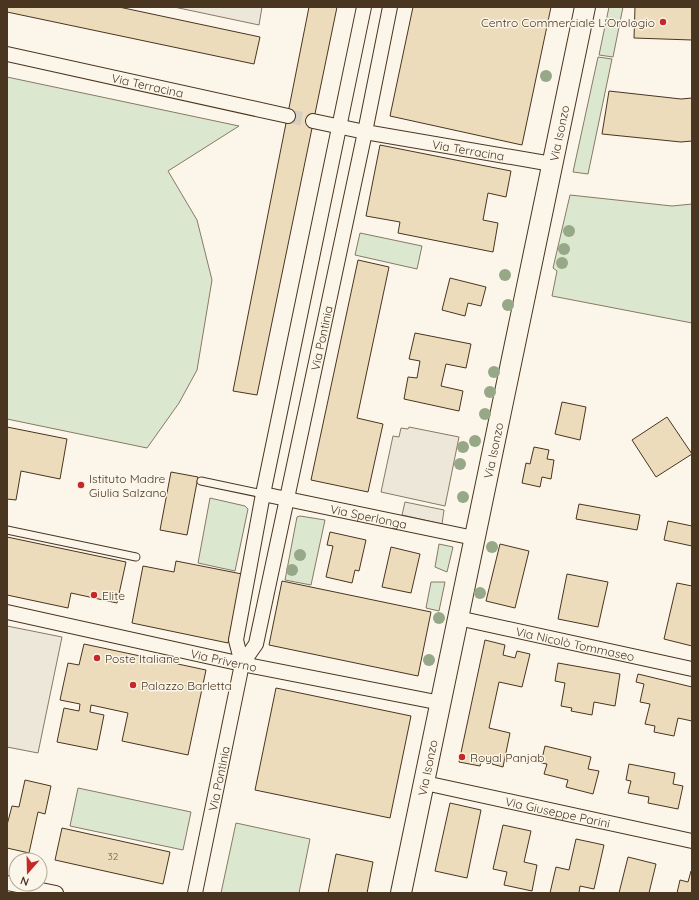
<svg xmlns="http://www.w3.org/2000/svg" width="699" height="900" font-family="Quicksand,sans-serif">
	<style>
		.green { fill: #dce7d0; stroke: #887966 }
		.parking { fill: #ede7d9; stroke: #887966 }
		.building { fill: #ecdcbc; stroke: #4a3520 }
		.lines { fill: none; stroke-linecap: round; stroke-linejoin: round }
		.street-tunnel { stroke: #d8cfc1; stroke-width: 14; stroke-dasharray: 14 7; stroke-linecap: butt }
		.lane-casing { stroke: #4a3520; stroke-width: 9 }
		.street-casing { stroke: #4a3520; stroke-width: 16 }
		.secondary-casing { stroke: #4a3520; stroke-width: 22 }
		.lane { stroke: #fbf6e9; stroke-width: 7 }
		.street { stroke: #fbf6e9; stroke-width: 14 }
		.secondary { stroke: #fbf6e9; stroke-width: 20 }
		.tree { fill: #96a887 }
		.poi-dot { fill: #c62828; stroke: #fbf6e9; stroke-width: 1.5 }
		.labels { text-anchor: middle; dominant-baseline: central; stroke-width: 3; stroke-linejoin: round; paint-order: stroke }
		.number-label { font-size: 10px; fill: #725f47 }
		.poi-label { font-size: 12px; fill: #4a3520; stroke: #fbf6e9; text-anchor: start }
		.street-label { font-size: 12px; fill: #4a3520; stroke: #fbf6e9 }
	</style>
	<rect width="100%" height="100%" fill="#fbf6e9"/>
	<g class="green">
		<path d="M609 7H623L613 57 599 55Z"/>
		<path d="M598 57 612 59 588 174 573 172Z"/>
		<path d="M7 77 239 126 168 171 197 220 212 280 197 370 179 403 147 448 7 419Z"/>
		<path d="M570 195 672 206 692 204V323L552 296 557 271 553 268Z"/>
		<path d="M360 233 422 246 417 269 355 255Z"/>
		<path d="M210 498 245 506 248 509 235 571 198 563Z"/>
		<path d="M300 516 325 520 311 585 285 580 297 517Z"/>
		<path d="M439 544 453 547 447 572 435 567Z"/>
		<path d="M431 582H445L439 611 426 608Z"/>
		<path d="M78 788 191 812 183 850 70 826Z"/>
		<path d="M236 823 310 839 299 893H221Z"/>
	</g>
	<g class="parking">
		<path d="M174 7H262L259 25Z"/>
		<path d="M409 427 459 437 445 506 381 492 393 436 399 437 401 428 408 429Z"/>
		<path d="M405 502 444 510 442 524 402 515Z"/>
		<path d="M7 626 62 637 38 753 7 747Z"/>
	</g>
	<g class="building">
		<path d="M7 7H119L260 37 254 64 7 12Z"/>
		<path d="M309 7H337L257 395 233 391Z"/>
		<path d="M413 7H551L522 145 390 116Z"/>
		<path d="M635 7H692V40L634 38Z"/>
		<path d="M609 91 681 99 692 98V141L681 142 602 134Z"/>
		<path d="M380 145 511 171 506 197 488 193 483 220 498 223 493 252 398 233 400 222 366 216Z"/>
		<path d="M358 260 389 267 357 418 383 424 368 492 311 480Z"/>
		<path d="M450 278 486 287 481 306 468 303 465 316 442 310Z"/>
		<path d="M415 333 471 344 466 368 446 364 441 386 463 391 459 411 404 399 408 377 417 378 420 361 409 359Z"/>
		<path d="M562 402 586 407 580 440 555 434Z"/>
		<path d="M667 417 692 454 656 477 632 440Z"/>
		<path d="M7 427 67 439 60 479 21 471 16 500 7 499Z"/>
		<path d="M534 447 549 450 547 459 554 460 551 479 542 477 540 487 522 483 526 463 530 464Z"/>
		<path d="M171 472 198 477 187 535 160 530Z"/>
		<path d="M579 504 640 515 637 530 576 519Z"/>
		<path d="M668 521 692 526V546L664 540Z"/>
		<path d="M330 532 366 540 359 571 355 570 352 583 326 577 333 546 327 545Z"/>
		<path d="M7 537 126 562 117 603 71 593 68 608 7 595Z"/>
		<path d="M500 544 529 551 515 608 486 601Z"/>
		<path d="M391 547 420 554 411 593 382 587Z"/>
		<path d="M176 561 242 574 228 643 132 623 143 566 174 572Z"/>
		<path d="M567 574 608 582 598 627 558 619Z"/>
		<path d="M282 581 431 612 418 676 269 645Z"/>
		<path d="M677 583 692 586V646L664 639Z"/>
		<path d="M485 640 505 645 503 655 515 658 517 651 530 654 522 687 499 682 489 728 510 733 503 767 492 764 493 759 483 756 480 766 459 762Z"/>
		<path d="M84 644 206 670 188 755 122 741 128 713 91 705 90 712 104 715 97 750 57 742 64 708 79 711 80 704 60 700 68 663 79 665Z"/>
		<path d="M558 663 620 674 615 706 594 702 592 715 571 711 572 708 561 706 565 683 555 681Z"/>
		<path d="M638 674 692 687V721L678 718 674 736 654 732 655 726 645 724 650 704 640 702 644 684 636 682Z"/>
		<path d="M276 688 411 716 390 818 255 790Z"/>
		<path d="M545 746 591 757 588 769 599 771 593 794 566 787 568 780 544 774 547 764 541 763Z"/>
		<path d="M629 764 675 773 673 784 683 786 678 809 648 803 649 797 628 793 631 781 626 780Z"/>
		<path d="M25 780 51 786 45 814 38 812 29 853 7 848V825L12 806 19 807Z"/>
		<path d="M450 803 481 810 467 878 435 871Z"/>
		<path d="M503 825 531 831 524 862 537 865 532 891 504 885 507 872 493 869Z"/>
		<path d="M62 828 170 852 163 884 55 860Z"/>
		<path d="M576 839 604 845 594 889 580 886 579 893H550L556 867 569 870Z"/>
		<path d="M336 854 373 862 367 893H328Z"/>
		<path d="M628 857 656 864 649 893H619Z"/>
		<path d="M691 871H692V893H677L680 880 688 882Z"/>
	</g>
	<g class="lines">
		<path class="street-tunnel" d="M288 116 313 121"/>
		<g class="lane-casing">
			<g id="lane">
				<path d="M201 481 263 494"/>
				<path d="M7 530 136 557"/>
			</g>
		</g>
		<g class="street-casing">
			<g id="street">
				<path id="s1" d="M7 54 288 116"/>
				<path id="s2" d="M313 121 365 132 552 164"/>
				<path id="s3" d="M263 494 474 538"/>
				<path id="s4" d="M7 612 242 664 441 703"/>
				<path id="s5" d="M458 618 692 669"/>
				<path d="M242 664 236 640 263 494 364 7"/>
				<path id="s6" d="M425 783 692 841"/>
				<path d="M7 883 56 893"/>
				<path id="s7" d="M195 893 242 664 256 644 365 132 390 7"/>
			</g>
		</g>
		<g class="secondary-casing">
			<g id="secondary">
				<path id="s8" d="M401 893 585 7"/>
			</g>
		</g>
		<use href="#lane" class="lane"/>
		<use href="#street" class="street"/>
		<use href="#secondary" class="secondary"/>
	</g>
	<g class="tree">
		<circle cx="546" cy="76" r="6"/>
		<circle cx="569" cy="231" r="6"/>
		<circle cx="564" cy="249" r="6"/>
		<circle cx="562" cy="263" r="6"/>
		<circle cx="505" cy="275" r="6"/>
		<circle cx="508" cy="305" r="6"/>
		<circle cx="494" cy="372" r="6"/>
		<circle cx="490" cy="392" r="6"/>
		<circle cx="485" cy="414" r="6"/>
		<circle cx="475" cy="441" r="6"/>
		<circle cx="463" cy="447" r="6"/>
		<circle cx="460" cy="464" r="6"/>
		<circle cx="463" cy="497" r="6"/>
		<circle cx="492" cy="547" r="6"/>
		<circle cx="300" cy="555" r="6"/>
		<circle cx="292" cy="570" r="6"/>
		<circle cx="480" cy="593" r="6"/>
		<circle cx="439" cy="618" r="6"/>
		<circle cx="429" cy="660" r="6"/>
	</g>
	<g class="poi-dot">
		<circle cx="663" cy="22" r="4"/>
		<circle cx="81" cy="485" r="4"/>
		<circle cx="94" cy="595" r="4"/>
		<circle cx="97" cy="658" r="4"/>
		<circle cx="133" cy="685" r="4"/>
		<circle cx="462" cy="757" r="4"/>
	</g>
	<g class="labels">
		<g class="number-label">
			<text x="113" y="856">32</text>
		</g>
		<g class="poi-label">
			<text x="655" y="22" text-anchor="end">Centro Commerciale L'Orologio</text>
			<text x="89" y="478">Istituto Madre<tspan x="89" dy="14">Giulia Salzano</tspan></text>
			<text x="102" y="595">Elite</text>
			<text x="105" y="658">Poste Italiane</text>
			<text x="141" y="685">Palazzo Barletta</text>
			<text x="470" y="757">Royal Panjab</text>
		</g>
		<g class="street-label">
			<text stroke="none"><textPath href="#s1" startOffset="144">Via Terracina</textPath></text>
			<text stroke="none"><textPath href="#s8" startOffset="776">Via Isonzo</textPath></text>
			<text stroke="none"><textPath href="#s2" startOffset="158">Via Terracina</textPath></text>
			<text stroke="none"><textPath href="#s7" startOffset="571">Via Pontinia</textPath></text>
			<text stroke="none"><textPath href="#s8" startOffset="452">Via Isonzo</textPath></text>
			<text stroke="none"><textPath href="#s3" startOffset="108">Via Sperlonga</textPath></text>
			<text stroke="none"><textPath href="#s5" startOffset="120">Via Nicolò Tommaseo</textPath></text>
			<text stroke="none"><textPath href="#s4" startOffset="222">Via Priverno</textPath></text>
			<text stroke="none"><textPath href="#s8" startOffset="128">Via Isonzo</textPath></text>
			<text stroke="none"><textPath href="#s7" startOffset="117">Via Pontinia</textPath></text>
			<text stroke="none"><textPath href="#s6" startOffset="136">Via Giuseppe Parini</textPath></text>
		</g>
	</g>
	<rect width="699" height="900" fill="none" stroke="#4a3520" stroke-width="16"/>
	<g transform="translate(28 872) rotate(200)"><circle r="19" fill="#fbf6e9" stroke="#b4a999"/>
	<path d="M0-3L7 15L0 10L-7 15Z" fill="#c62828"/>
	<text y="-6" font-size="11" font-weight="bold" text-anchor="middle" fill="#4a3520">N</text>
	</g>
</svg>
